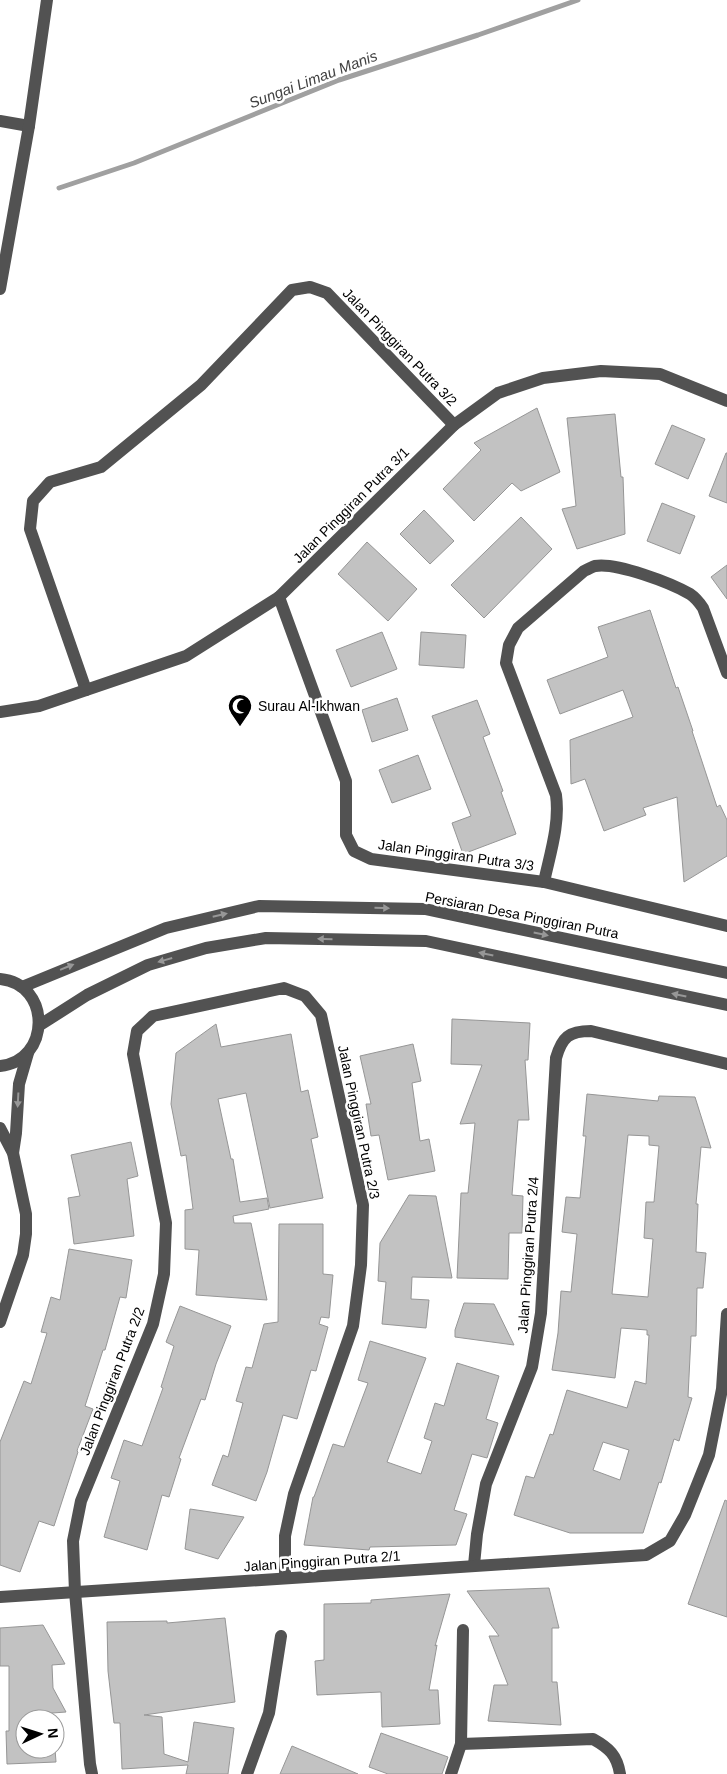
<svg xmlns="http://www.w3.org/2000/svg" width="727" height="1774" font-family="Arial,sans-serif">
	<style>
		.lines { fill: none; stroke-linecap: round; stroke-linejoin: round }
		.stream { stroke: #a0a0a0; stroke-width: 5 }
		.building { fill: #c2c2c2; stroke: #969696; fill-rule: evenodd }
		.minor { stroke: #525252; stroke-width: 12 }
		.oneway { fill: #979797 }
		.labels { text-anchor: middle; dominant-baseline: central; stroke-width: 5; stroke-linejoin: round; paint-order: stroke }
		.street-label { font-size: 14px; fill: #000; stroke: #fff }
		.poi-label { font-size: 14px; fill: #000; stroke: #fff; text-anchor: start }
		.water-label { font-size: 15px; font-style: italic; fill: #414141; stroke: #fff }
	</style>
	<rect width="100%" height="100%" fill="#fff"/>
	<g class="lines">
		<path class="stream" d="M59 188 134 163 339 80 478 35 578 0"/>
	</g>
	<g class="building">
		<path d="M537 408 560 472 521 491 512 483 474 521 443 489 481 450 474 443Z"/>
		<path d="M615 414 621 477H623L625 534 577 549 562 509 576 506 567 418Z"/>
		<path d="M672 425 705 439 688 479 655 464Z"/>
		<path d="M726 453H727V503L709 496Z"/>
		<path d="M662 503 695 516 680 554 647 541Z"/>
		<path d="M424 510 454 541 430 564 400 534Z"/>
		<path d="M521 517 552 549 484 618 451 585Z"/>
		<path d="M367 542 417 589 388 621 338 574Z"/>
		<path d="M727 565V599L711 577Z"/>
		<path d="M650 610 676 688 678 687 693 731H692L717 807 720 805 727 820V856L684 882 677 797 643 808 646 815 604 831 585 779 571 784 570 740 633 717 623 690 560 714 547 680 608 657 598 627Z"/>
		<path d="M382 632 397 669 351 687 336 650Z"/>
		<path d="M421 632 466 635 464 668 419 665Z"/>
		<path d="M397 698 408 730 372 742 362 710Z"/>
		<path d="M477 700 490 734 483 737 503 791 501 792 516 834 463 854 452 823 471 816 432 716Z"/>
		<path d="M418 755 431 789 392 803 379 770Z"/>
		<path d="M452 1019 530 1023 528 1060H525L529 1120H518L512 1195 523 1196 522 1233H509L508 1279 457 1278 461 1193H468L475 1123 460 1124 482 1065 451 1064Z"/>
		<path d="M216 1024 221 1047 291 1034 301 1092 308 1090 318 1137 311 1139 323 1198 270 1208 246 1093 218 1099 231 1159H233L240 1202 267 1198 269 1209 233 1216 234 1223H251L267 1300 196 1295 199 1250 185 1249V1210L193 1209 186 1155 181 1156 171 1104 176 1053Z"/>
		<path d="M413 1044 421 1081 412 1083 420 1141 429 1139 435 1171 388 1180 379 1135 371 1136 366 1104H371L360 1056Z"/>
		<path d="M587 1094 658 1101 659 1096 695 1097 711 1148 701 1147 696 1204H698L696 1252 706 1253 703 1288H697L696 1336H691L688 1397 692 1398 679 1441 674 1439 661 1483 659 1482 643 1533H570L514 1515 526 1476 534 1478 550 1434 553 1435 567 1390 627 1408 635 1381 646 1384 649 1335H647V1330L621 1328 615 1378 552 1370 558 1333 561 1291 571 1292 577 1234 562 1232 566 1197 580 1198 586 1136H583ZM628 1135 649 1136V1145L659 1146 654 1202H646L644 1238 653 1239 648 1297 612 1294ZM603 1442 629 1450 620 1480 593 1470Z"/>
		<path d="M131 1142 138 1176 127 1179 134 1236 74 1244 68 1198 80 1196 71 1155Z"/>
		<path d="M409 1195 436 1196 452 1278 412 1277 411 1299 429 1300 426 1328 382 1324 386 1282 378 1281 380 1243Z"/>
		<path d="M279 1224H323V1274L333 1275 329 1318 321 1317 319 1324 328 1327 316 1371 311 1370 297 1419 283 1415 267 1472 256 1501 212 1485 223 1455 228 1457 243 1403 236 1401 246 1367 252 1368 264 1324 278 1322Z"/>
		<path d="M69 1249 132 1260 126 1298 120 1297 105 1350H103L85 1406 93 1409 77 1451 78 1452 54 1526 39 1521 20 1572 0 1565V1442L24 1381 31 1384 47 1333 41 1332 51 1297 60 1300Z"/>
		<path d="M464 1303 494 1304 514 1345 455 1337V1330Z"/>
		<path d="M180 1306 231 1326 216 1364 205 1400 201 1399 179 1458 181 1459 169 1497 162 1495 147 1550 104 1537 120 1481 111 1478 124 1440 142 1446 163 1388 161 1387 174 1346 166 1342Z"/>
		<path d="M370 1341 426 1358 387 1462 421 1474 432 1441 424 1438 435 1403 444 1406 457 1363 499 1376 486 1419 498 1423 487 1458 472 1454 454 1510 467 1514 456 1545 370 1547 369 1550 304 1545 313 1497H314L333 1444 344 1447 368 1383 358 1380Z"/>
		<path d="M725 1500 727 1501V1617L688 1604Z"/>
		<path d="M190 1509 244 1517 218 1559 185 1549Z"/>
		<path d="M549 1588 559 1628H552V1682H557L561 1725 488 1721 494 1685H508L489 1636H499L467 1591Z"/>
		<path d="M450 1594 435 1646 437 1645 429 1690H438L440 1724 382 1727 381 1692 317 1695 315 1661 324 1660V1604L371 1603V1600Z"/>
		<path d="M225 1618 235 1702 144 1715 162 1717 164 1754 188 1762 194 1722 234 1728 228 1774H186L188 1765 122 1769 120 1723H114L108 1671 107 1622 167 1621V1623Z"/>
		<path d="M43 1625 65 1664 52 1665 53 1688 66 1712 25 1715V1749H55L56 1762 7 1764 6 1731H9V1666H0V1628Z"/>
		<path d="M381 1733 448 1757 442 1774H388L369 1767Z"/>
		<path d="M292 1746 358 1774H280Z"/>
	</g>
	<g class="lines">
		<g class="minor">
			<path d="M0 121 29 126"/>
			<path d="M0 289 29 126 47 0"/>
			<path d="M279 597 346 781V835L354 851 371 859 544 882 727 926"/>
			<path d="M86 690 30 529 33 501 50 482 101 467 201 385 292 290 310 287 327 293 454 425"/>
			<path d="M0 712 39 706 186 656 279 597 454 425 498 393 543 378 601 371 660 374 727 401"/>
			<path d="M544 882C550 854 560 824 556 795L506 663 509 645 518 628 584 571C588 569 592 567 595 566 616 562 671 583 690 594 696 598 699 602 703 608L727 673"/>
			<path d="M0 979C52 984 51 1061 0 1066"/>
			<path d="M22 987 166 928 259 906 425 909 727 973"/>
			<path d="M40 1025 87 995 148 965 206 948 266 938 426 941 727 1005"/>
			<path d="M0 1128 13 1153 26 1214V1234L23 1255 0 1322"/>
			<path d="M13 1153 16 1133 19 1084 28 1053"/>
			<path d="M474 1565 477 1534 486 1484 532 1367 541 1313 556 1058C562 1037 569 1031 591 1031L727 1064"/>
			<path d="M0 1597 646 1555 670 1541 685 1515 709 1455 722 1389 727 1314"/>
			<path d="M461 1744 593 1739C609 1748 617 1755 620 1774"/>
			<path d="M92 1774 90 1764 75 1592 73 1541 81 1501 153 1324 164 1274 166 1223 133 1054 137 1031 153 1016 284 988 305 996 321 1015 363 1205 361 1265 353 1326 294 1494 285 1536V1578"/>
			<path d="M247 1774 269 1713 281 1636"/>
			<path d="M451 1774 461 1744 463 1630"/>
		</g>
	</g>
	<defs><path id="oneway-solid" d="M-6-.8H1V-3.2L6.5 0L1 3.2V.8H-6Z" transform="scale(1.25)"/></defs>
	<g class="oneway">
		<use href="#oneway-solid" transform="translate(382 908) rotate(1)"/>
		<use href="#oneway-solid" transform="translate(220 915) rotate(-13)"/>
		<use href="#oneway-solid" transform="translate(541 934) rotate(12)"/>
		<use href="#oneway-solid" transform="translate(325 939) rotate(-179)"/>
		<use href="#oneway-solid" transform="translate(486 954) rotate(-168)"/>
		<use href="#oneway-solid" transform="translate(165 960) rotate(164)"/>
		<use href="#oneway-solid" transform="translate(67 967) rotate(-22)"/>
		<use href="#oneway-solid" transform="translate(679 995) rotate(-168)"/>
		<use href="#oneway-solid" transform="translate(18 1100) rotate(93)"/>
	</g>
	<defs>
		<g id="mosque-pin" transform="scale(1.25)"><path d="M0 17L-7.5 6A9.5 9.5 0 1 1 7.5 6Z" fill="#000" stroke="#fff"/><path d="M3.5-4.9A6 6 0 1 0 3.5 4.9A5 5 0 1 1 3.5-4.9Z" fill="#fff"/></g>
	</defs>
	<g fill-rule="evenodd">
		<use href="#mosque-pin" x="240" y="706"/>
	</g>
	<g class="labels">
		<g class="street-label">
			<text transform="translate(400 347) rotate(46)">Jalan Pinggiran Putra 3/2</text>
			<text transform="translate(351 505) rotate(-45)">Jalan Pinggiran Putra 3/1</text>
			<text transform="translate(456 855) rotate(8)">Jalan Pinggiran Putra 3/3</text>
			<text transform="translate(522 915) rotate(11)">Persiaran Desa Pinggiran Putra</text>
			<text transform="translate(359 1122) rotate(78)">Jalan Pinggiran Putra 2/3</text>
			<text transform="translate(528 1255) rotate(-86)">Jalan Pinggiran Putra 2/4</text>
			<text transform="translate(112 1381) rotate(-69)">Jalan Pinggiran Putra 2/2</text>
			<text transform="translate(322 1561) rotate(-4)">Jalan Pinggiran Putra 2/1</text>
		</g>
		<g class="poi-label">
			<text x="258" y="706">Surau Al-Ikhwan</text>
		</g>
		<g class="water-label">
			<text transform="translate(313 79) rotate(-21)">Sungai Limau Manis</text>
		</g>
	</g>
	<g transform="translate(40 1734) rotate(86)"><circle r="24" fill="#ffffff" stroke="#999999"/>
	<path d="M0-4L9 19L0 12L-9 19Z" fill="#000000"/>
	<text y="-8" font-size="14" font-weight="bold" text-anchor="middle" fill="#000000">N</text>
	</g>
</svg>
